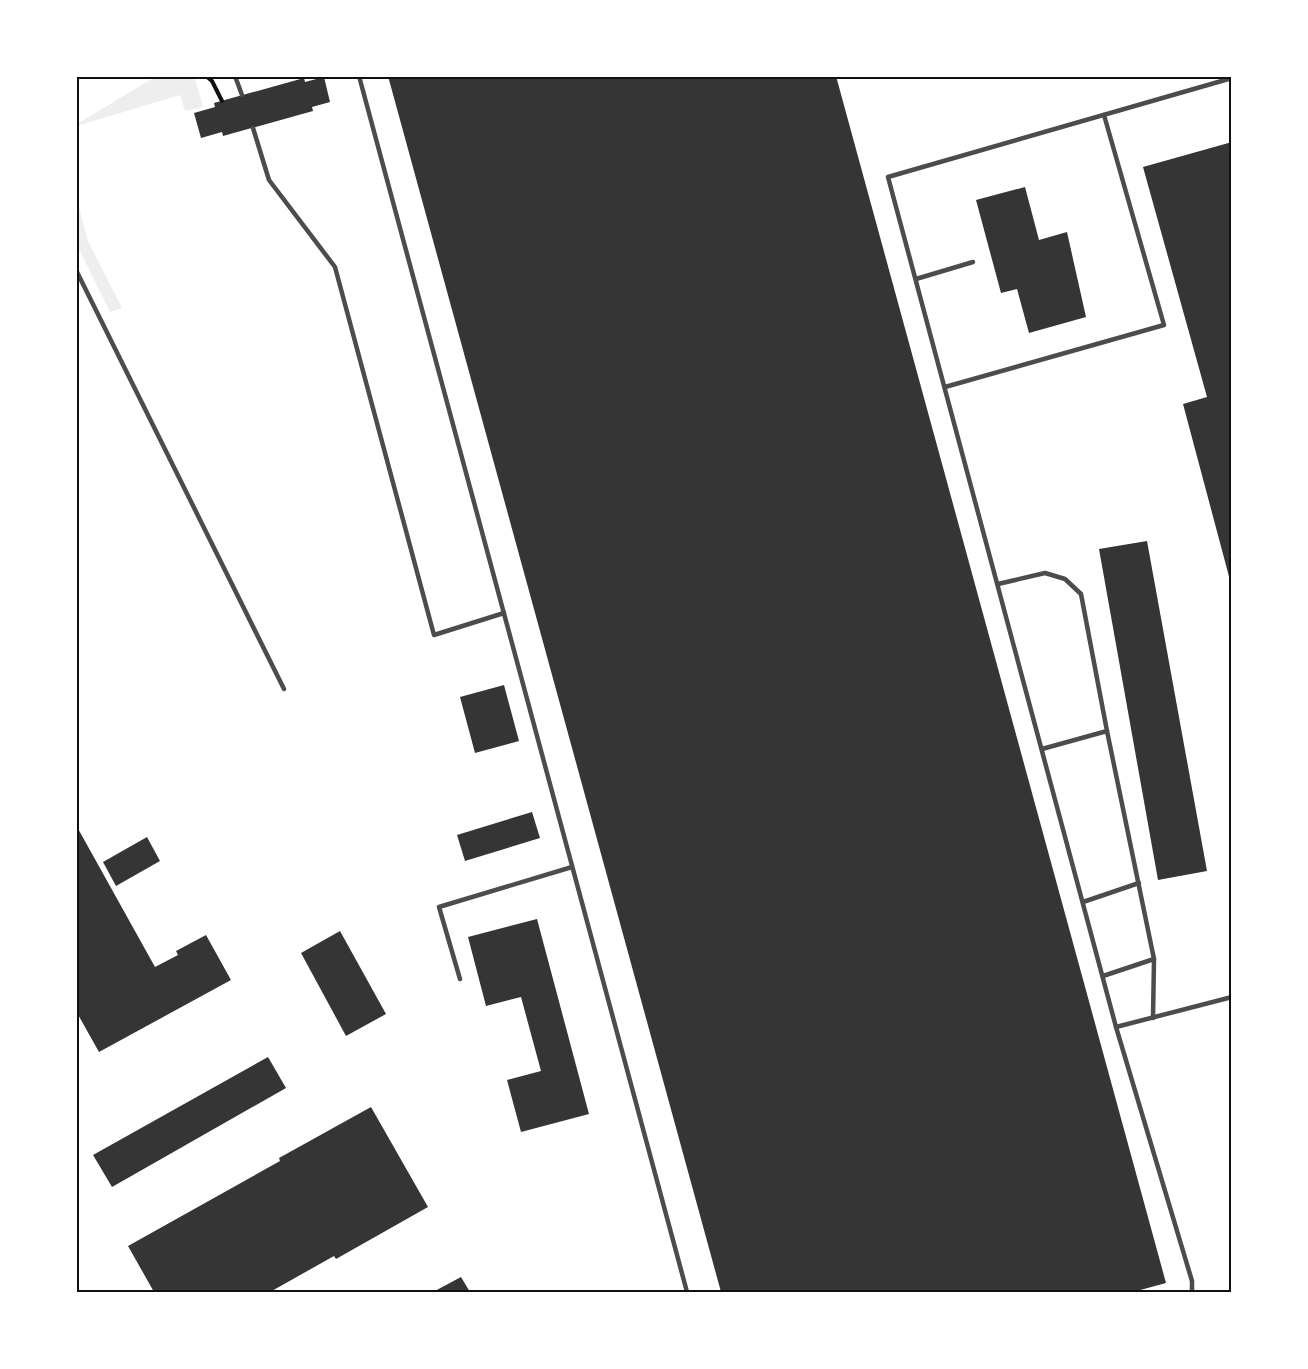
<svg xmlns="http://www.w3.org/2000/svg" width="1308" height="1369" font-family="'PT Sans',sans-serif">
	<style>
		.green { fill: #eee }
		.building { fill: #353535 }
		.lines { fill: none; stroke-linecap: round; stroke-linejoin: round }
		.path { stroke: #111; stroke-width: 4 }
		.service { stroke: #4c4c4c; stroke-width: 4.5 }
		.neatline { fill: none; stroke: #111; stroke-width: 2 }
	</style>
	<rect width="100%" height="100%" fill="#fff"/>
	<g class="green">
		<path d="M191 76 196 82 203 107 185 111 180 95 77 126V124L155 77Z"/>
		<path d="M77 200 88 241 122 308 110 312 77 245Z"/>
	</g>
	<g class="building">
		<path d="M388 76H836L1166 1283 1133 1292H721Z"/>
		<path d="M324 77 330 102 312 107 313 111 223 136 222 132 201 138 194 113 215 107 214 103 304 78 305 82Z"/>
		<path d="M1232 142V584H1231L1183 404 1207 397 1143 167Z"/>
		<path d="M1025 187 1039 240 1067 232 1086 317 1029 333 1017 289 1001 293 976 200Z"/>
		<path d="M1147 541 1207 871 1158 880 1099 549Z"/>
		<path d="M504 685 519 741 475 753 460 697Z"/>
		<path d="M532 812 540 838 465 861 457 835Z"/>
		<path d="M76 825 155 967 178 955 176 951 206 935 231 980 99 1052 76 1011 79 1009 76 1004Z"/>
		<path d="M147 837 160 861 116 886 103 862Z"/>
		<path d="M537 919 589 1114 521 1132 507 1080 541 1071 521 997 486 1006 468 937Z"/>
		<path d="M340 931 386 1014 346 1036 301 953Z"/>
		<path d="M268 1057 286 1088 112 1187 93 1155Z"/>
		<path d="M371 1107 428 1207 336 1259 334 1256 270 1292H154L128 1246 280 1161 279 1158Z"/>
		<path d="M461 1277 470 1292H433Z"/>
	</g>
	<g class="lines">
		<path class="path" d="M206 76 212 81 222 101"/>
		<g class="service">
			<path d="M235 76 242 95"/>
			<path d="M359 76 687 1292"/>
			<path d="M253 128 269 180 335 267 434 635 504 613"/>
			<path d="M76 270 284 689"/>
			<path d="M916 279 973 262"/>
			<path d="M945 387 1164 325 1104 115"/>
			<path d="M998 584 1045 573 1065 579 1081 594 1107 731 1042 749"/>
			<path d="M1107 731 1154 959 1153 1018"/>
			<path d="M1083 902 1139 883"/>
			<path d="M1103 976 1154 959"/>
			<path d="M460 979 439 907 572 867"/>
			<path d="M1116 1027 1232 997"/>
			<path d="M1192 1292V1281L1116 1027 888 177 1232 78"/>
		</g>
	</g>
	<rect width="1308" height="1369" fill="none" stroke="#ffffff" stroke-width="156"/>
	<rect x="78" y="78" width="1152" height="1213" class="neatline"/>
</svg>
